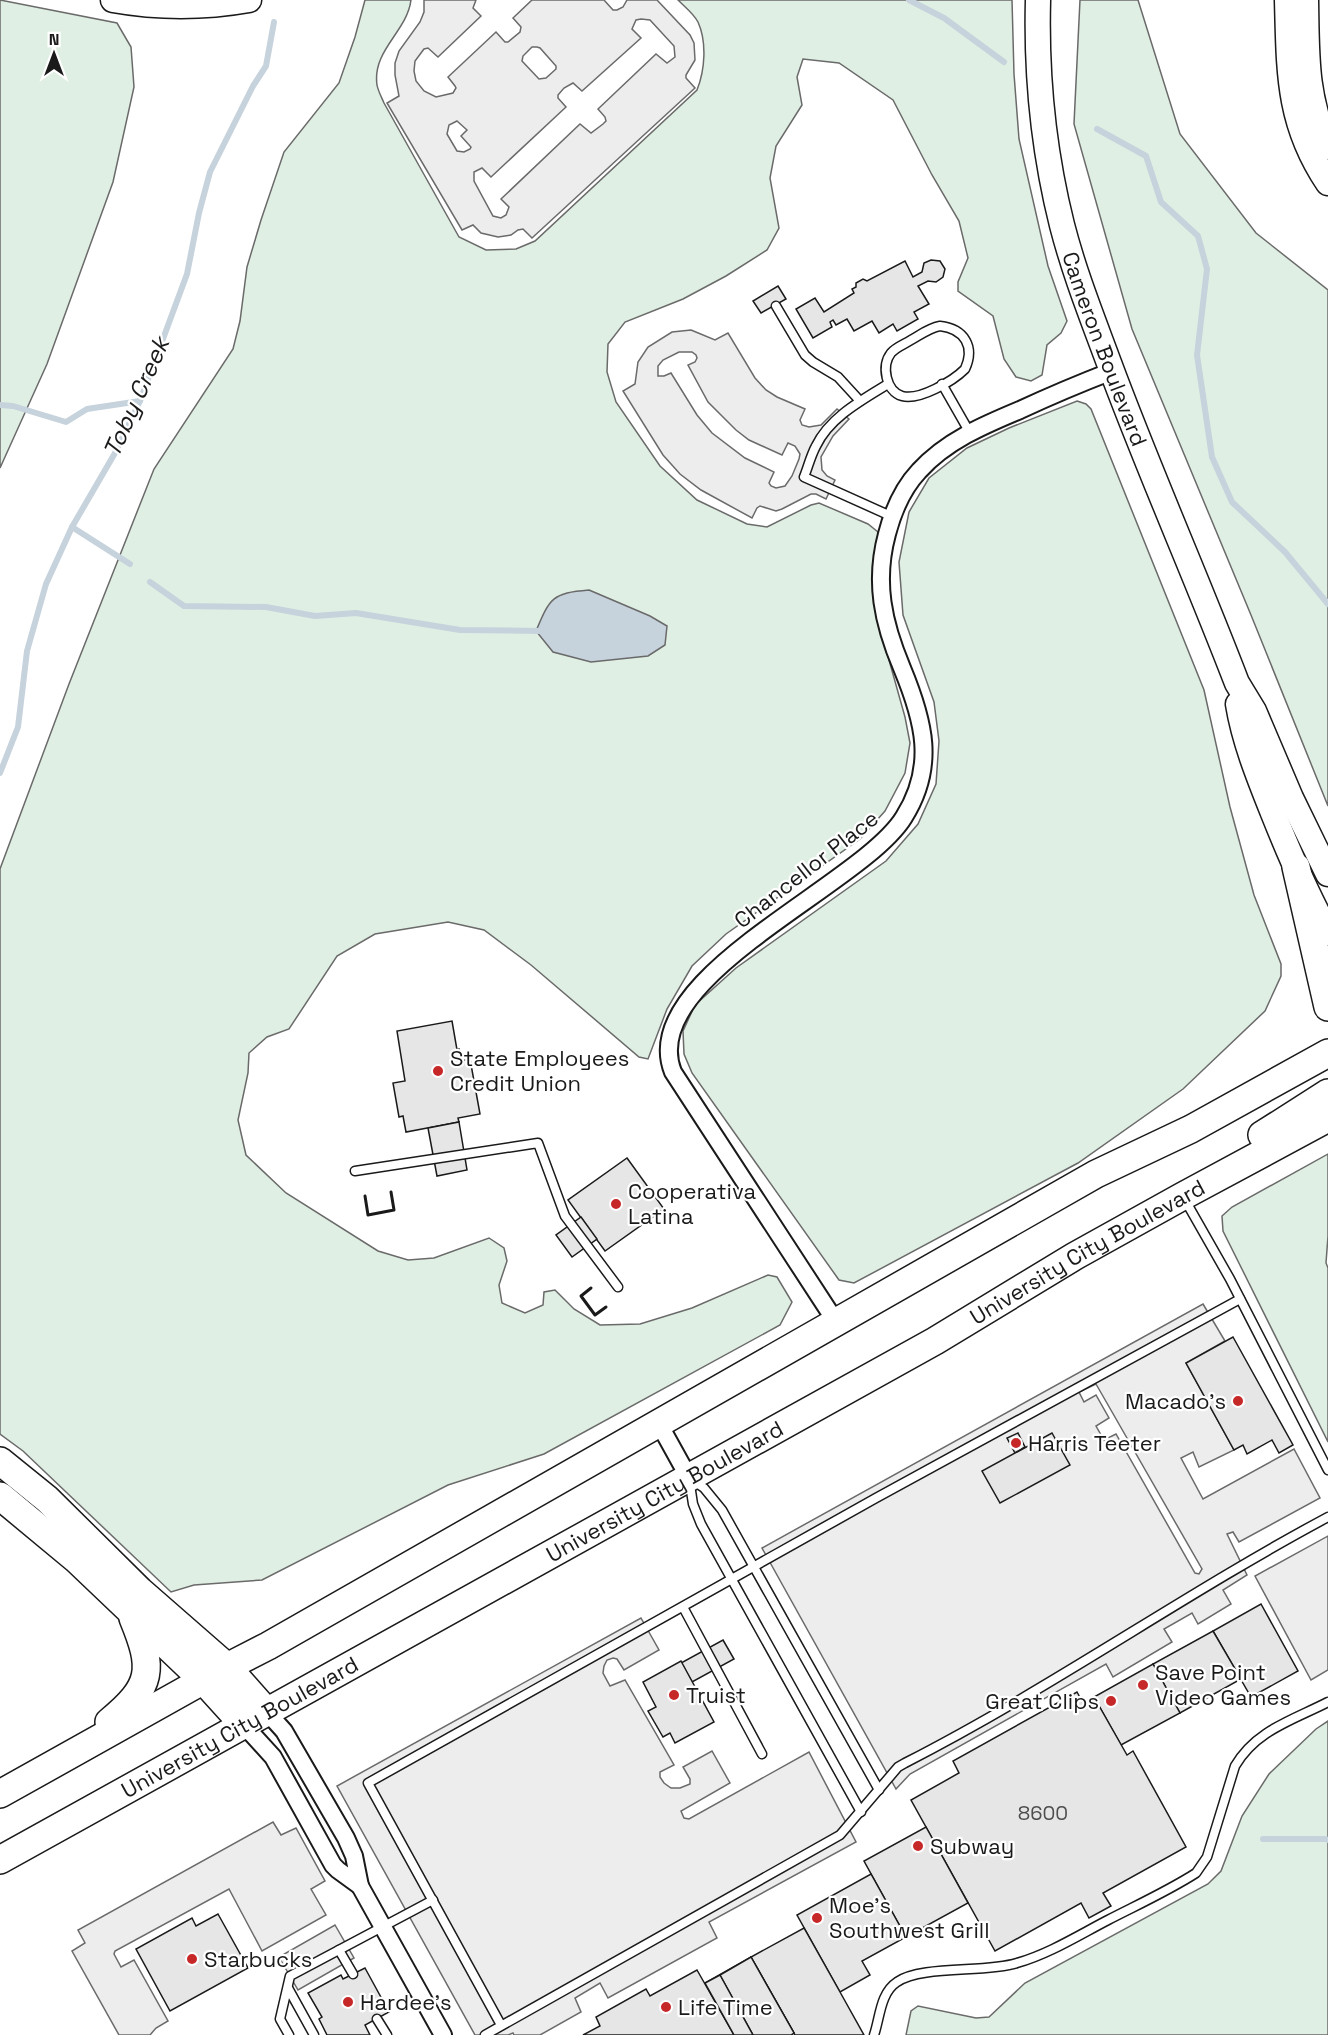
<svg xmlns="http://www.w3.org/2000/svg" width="1328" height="2035" font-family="'Space Grotesk',sans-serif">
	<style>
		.green { fill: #e0efe3; stroke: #6a6a6a; stroke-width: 1.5 }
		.parking { fill: #ededed; stroke: #6a6a6a; stroke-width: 1.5; fill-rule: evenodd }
		.water { fill: #c6d2dc; stroke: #6a6a6a; stroke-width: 1.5 }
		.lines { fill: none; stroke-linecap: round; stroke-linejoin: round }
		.stream { stroke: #c6d2dc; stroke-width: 6 }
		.building { fill: #e6e6e6; stroke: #1a1a1a; stroke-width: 1.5 }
		.lane-casing { stroke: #1a1a1a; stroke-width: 11 }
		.street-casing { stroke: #1a1a1a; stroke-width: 20 }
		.secondary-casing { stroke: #1a1a1a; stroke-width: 27 }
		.primary-casing { stroke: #1a1a1a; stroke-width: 30 }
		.lane { stroke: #fff; stroke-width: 8 }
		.street { stroke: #fff; stroke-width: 16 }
		.secondary { stroke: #fff; stroke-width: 24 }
		.primary { stroke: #fff; stroke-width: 27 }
		.wall { stroke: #1a1a1a; stroke-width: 3 }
		.poi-dot { fill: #c62828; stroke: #fff; stroke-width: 2 }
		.labels { text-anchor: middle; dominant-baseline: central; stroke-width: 4.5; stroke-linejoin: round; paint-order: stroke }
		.number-label { font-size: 20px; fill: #4d4d4d }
		.street-label { font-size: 22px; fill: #1a1a1a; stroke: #fff }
		.poi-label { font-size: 22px; fill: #1a1a1a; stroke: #fff; text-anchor: start }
		.water-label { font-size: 24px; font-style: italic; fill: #1a1a1a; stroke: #fff }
	</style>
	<rect width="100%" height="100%" fill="#fff"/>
	<g class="green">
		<path d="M0 0 117 23 131 47 134 87 113 182 47 364 0 468Z"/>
		<path d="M365 0H411C407 32 372 50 377 85 378 91 382 98 384 103L459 237 486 250 516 249 535 241 697 90C705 70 707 42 698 22 694 14 685 7 678 0H1012L1014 74 1019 139 1048 266 1067 321 1061 333 1047 345 1042 375 1031 381 1016 377 1004 359 993 316 958 291V282L968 258 959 221 932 175 893 100 839 63 803 59 797 77 802 105 776 146 770 178 779 228 767 250 726 276 683 299 625 322 608 344 607 372 616 402 660 466 697 500 747 524 767 527 811 505 819 503 868 524 878 532 880 628 905 717 910 743 905 773 885 811 860 839 726 934 692 966 667 1009 648 1059 639 1057 531 965 484 930 448 922 375 934 337 956 289 1029 267 1037 249 1053 248 1073 238 1120 246 1155 286 1193 378 1251 408 1260 434 1258 489 1238 504 1248 507 1261 499 1285 502 1303 525 1313 543 1305 544 1292 555 1290 574 1309 600 1325 640 1324 692 1308 768 1275 777 1277 792 1302 780 1325 544 1454 448 1485 262 1580 194 1585 171 1592 23 1451 0 1434V869L69 684 154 469 233 349 240 321 247 267 261 220 284 152 339 83 355 37Z"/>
		<path d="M1080 0H1138L1180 134 1256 233 1328 290V806L1251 615 1132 329 1074 124Z"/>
		<path d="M1077 401 1086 404 1091 409 1204 690 1230 807 1254 895 1281 964V976L1265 1011 1183 1089 1078 1163 854 1283 839 1280 692 1073 684 1054 683 1031 695 1005 736 968 886 861 918 824 936 784 939 741 934 702 903 615 899 562 909 512 929 478 967 448 1009 428Z"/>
		<path d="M1328 1154V1236L1326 1263 1328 1268V1442L1223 1231 1222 1216 1232 1207Z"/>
		<path d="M1328 1721V2035H906L911 2011 918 2006 976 2018 989 2017 1025 1983 1208 1884 1221 1871 1242 1816 1269 1774 1316 1729Z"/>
	</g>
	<g class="parking">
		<path d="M424 0H476L473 8 481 16 438 57 428 48 424 49 415 61 414 71 416 81 424 91 436 97 453 93 456 88 455 86 448 77 496 32 505 42H508L520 32 521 27 513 18 532 0H604L613 10H617L623 7 627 0H657L690 35 694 43 695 60 686 75V78L695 88 532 238 523 229 518 230 511 235 498 237 481 233 473 225 462 230 387 103 399 96 395 75V63L399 51 420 22 424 12ZM641 19 650 20 674 46 675 57 667 63 656 54 598 109 605 117 606 121 603 124 591 133 580 124 501 199 509 207 506 215 501 218 493 216 474 181V172L482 168 491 177 566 107 558 98V95L564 88 573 83 582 91 641 38 632 29 636 20ZM532 47H537L540 48 556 66V69L546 78 539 79 522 61 523 56ZM457 121 467 130 461 136 471 147 470 149 464 152 457 151 447 134 449 125Z"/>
		<path d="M691 330 715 340 728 333 755 378 766 390 777 397 805 409 800 420 802 425 809 427 821 425 837 409 849 419 833 436 821 457 822 470 827 476 835 480 826 499 816 494H811L782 509 776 511 760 506 757 508 752 518 701 490 680 474 663 455 623 391 635 384 638 362 648 347 672 332ZM679 352H692L696 355 697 358 695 362 688 365 708 402 736 430 749 440 782 455 788 443 795 446 800 454 799 459 792 476 785 486 776 488 771 486 769 483 774 472 745 458 712 433 697 415 671 373 664 376H658V366L663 360Z"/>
		<path d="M1203 1304 1225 1341 1186 1363 1234 1450 1199 1467 1193 1452 1181 1458 1203 1499 1294 1449 1320 1498 1239 1542 1233 1532 1227 1534 1247 1575 1223 1590 1231 1604 1198 1624 1192 1613 1164 1629 1172 1642 1113 1677 1106 1664 910 1774 896 1789 762 1548ZM1096 1384 1202 1569 1199 1574 1195 1573 1116 1434 1104 1440 1096 1426 1109 1418 1096 1395 1084 1402 1079 1392Z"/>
		<path d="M1328 1536V1670L1311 1680 1255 1576Z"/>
		<path d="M641 1618 659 1650 624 1670 617 1659 613 1658 607 1660 604 1666 603 1673 610 1686 625 1680 674 1765 660 1772V1777L664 1783 671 1788H680L690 1784V1779L683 1767 712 1751 730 1783 681 1811 684 1818 689 1819 809 1752 856 1842 709 1922 717 1938 608 1998 600 1983 575 1998 581 2012 540 2035H514L513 2033 508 2035H475L337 1786Z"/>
		<path d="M273 1822 281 1835 296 1828 325 1881 311 1889 326 1915 262 1951 229 1889 115 1951 114 1954 121 1967 134 1960 168 2021 156 2028 150 2035H119L72 1951 85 1943 78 1930Z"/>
		<path d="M335 1925 354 1958 298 1990 279 1957Z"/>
	</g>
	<path class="water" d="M589 590 650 616 667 626 665 645 648 656 591 662 553 652 536 631C550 598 552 593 589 590Z"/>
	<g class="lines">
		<g class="stream">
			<path d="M909 0 944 18 1004 62"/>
			<path d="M1097 129 1146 156 1161 202 1198 236 1207 269 1197 355 1212 457 1232 502 1285 552 1328 604"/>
			<path d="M0 405 13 406 66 422 87 409 140 401"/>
			<path d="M72 527 130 564"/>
			<path d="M150 582 184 606 266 607 315 616 356 613 460 630 541 631"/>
			<path d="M0 773 18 727 27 651 46 584 72 527 115 453 140 401 187 274 199 213 210 172 253 86 266 66 274 22"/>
			<path d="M1263 1839H1325L1328 1840"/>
		</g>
	</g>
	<g class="building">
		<path d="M931 260 940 261 945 269 943 277 936 282 928 281 918 286 929 304 914 312 918 319 897 331 893 324 879 333 872 321 854 331 847 319 836 325 833 320 830 322 832 327 813 338 796 309 815 298 824 312 854 293 852 289 856 287V283L863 279 867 281 905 261 913 277 922 272 924 263Z"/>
		<path d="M778 286 786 299 761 313 753 301Z"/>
		<path d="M452 1021 457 1050 459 1049 461 1061 470 1059 480 1114 458 1118 459 1122 406 1132 403 1116 399 1117 393 1083 405 1081 397 1031Z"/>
		<path d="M459 1122 467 1170 437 1176 428 1128Z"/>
		<path d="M627 1158 664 1209 605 1251 568 1200Z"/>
		<path d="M581 1217 597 1239 572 1257 556 1235Z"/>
		<path d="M1233 1337 1293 1445 1279 1453 1272 1440 1247 1454 1243 1445 1234 1450 1186 1363Z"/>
		<path d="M1018 1433 1025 1447 1015 1453 1007 1438Z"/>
		<path d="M1052 1433 1070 1465 1000 1503 982 1471Z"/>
		<path d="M1261 1604 1298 1671 1251 1697 1213 1631Z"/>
		<path d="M1213 1631 1241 1679 1180 1713 1153 1664Z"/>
		<path d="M723 1640 734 1659 692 1682 681 1663Z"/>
		<path d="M681 1661 714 1722 675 1743 670 1733 663 1737 648 1711 656 1707 643 1682Z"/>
		<path d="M1153 1664 1180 1713 1121 1745 1094 1697Z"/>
		<path d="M1077 1692 1083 1703 1094 1697 1127 1755 1133 1751 1186 1847 1103 1893 1111 1906 1089 1918 1081 1903 995 1951 911 1800 959 1773 953 1761Z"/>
		<path d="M926 1827 968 1903 906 1937 864 1861Z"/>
		<path d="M871 1874 906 1937 862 1961 870 1975 840 1992 797 1915Z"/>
		<path d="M218 1914 248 1968 170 2011 136 1949 192 1918 196 1926Z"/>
		<path d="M804 1928 840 1992 864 2035H795L794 2033 751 1957Z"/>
		<path d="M751 1957 794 2033 791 2035H734L705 1983Z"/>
		<path d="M751 1957 794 2033 791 2035H753L720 1975Z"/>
		<path d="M365 1968 389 2012 365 2025 370 2035H327L319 2019 322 2017 308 1993 341 1975 343 1979Z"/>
		<path d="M697 1970 734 2035H583L600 2026 596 2017 646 1989 650 1996Z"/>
		<path d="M720 1975 753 2035H734L705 1983Z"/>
	</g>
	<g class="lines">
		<g class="lane-casing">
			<g id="lane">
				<path d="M776 306 805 355 813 362 838 377 860 401"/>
				<path d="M940 326C965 329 975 347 965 369 953 381 919 401 902 396 886 391 881 366 891 353 896 347 905 344 911 340 920 335 929 328 940 326Z"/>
				<path d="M888 384C862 400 830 417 816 446 811 455 808 467 804 477L893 517"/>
				<path d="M942 384 970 433"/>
				<path d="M355 1171 538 1143 565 1216 618 1287"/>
				<path d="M1185 1200 1230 1279 1328 1470"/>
				<path d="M683 1607 762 1754"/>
				<path d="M861 1812 701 1524 693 1504 689 1478 704 1488 722 1510 879 1790"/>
				<path d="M339 1950 353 1974"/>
				<path d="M288 1988 314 2035"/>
				<path d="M377 2019 387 2035"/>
				<path d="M501 2025 368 1783 876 1498 1240 1299"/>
				<path d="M289 2035 280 2019 290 1976 433 1900"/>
				<path d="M485 2035 840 1835 898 1767 905 1763C1050 1689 1184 1594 1328 1517"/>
				<path d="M874 2035C880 2018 880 1993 897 1982 921 1965 986 1973 1017 1963 1049 1954 1079 1935 1108 1920 1137 1905 1168 1891 1196 1873L1207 1857 1235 1766C1256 1730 1293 1720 1328 1702"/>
			</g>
		</g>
		<g class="street-casing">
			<g id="street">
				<path d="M836 1322 673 1072C635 977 862 886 904 817 936 766 924 721 902 668 883 623 874 582 887 534 893 511 903 488 919 471 946 441 984 425 1020 410 1050 396 1081 383 1112 371"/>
				<path d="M658 1422 689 1478"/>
				<path d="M243 1724 273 1757 333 1865 338 1870 360 1886 354 1856 346 1838 284 1731 266 1711"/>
				<path d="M360 1886 443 2035"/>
			</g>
		</g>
		<g class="secondary-casing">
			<g id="secondary">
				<path d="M113 0C158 8 204 8 249 0"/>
				<path id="s1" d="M1038 0C1036 75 1044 153 1062 225 1074 272 1092 317 1109 363 1149 471 1196 576 1237 683L1254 711 1291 798 1328 874"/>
				<path d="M1287 0C1289 70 1287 122 1328 183"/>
				<path d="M1306 0C1307 54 1305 96 1328 147"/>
				<path d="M1238 704C1244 741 1259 778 1273 813 1289 853 1307 895 1328 933"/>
			</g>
		</g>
		<g class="primary-casing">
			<g id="primary">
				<path d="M1296 867 1328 1007"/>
				<path d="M1262 1135 1328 1093"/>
				<path d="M0 1461 47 1499 140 1591 227 1667 266 1711"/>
				<path d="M0 1496 76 1559 204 1681 243 1724"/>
				<path d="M109 1722C153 1686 154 1669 133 1618"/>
				<path d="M0 1794 227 1667 268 1646 1096 1174 1191 1129 1328 1053"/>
				<path id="s2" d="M0 1860 935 1341 1075 1256 1183 1196 1328 1118"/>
			</g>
		</g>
		<use href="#lane" class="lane"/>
		<use href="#street" class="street"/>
		<use href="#secondary" class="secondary"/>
		<use href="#primary" class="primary"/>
		<g class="wall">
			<path d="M365 1196 368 1215 394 1210 391 1192"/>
			<path d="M591 1288 581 1296 595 1315 606 1307"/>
		</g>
	</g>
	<g class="poi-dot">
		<circle cx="438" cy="1071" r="6"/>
		<circle cx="616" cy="1204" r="6"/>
		<circle cx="1238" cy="1401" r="6"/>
		<circle cx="1016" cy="1443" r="6"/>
		<circle cx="1143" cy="1685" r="6"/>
		<circle cx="674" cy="1695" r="6"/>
		<circle cx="1111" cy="1701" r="6"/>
		<circle cx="918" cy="1846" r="6"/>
		<circle cx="817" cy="1918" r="6"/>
		<circle cx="192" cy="1959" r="6"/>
		<circle cx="348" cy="2002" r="6"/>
		<circle cx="666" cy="2007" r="6"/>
	</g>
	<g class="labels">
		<g class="number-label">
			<text x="1043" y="1813">8600</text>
		</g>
		<g class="street-label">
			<text stroke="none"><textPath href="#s1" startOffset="358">Cameron Boulevard</textPath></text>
			<text transform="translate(806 869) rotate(-38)">Chancellor Place</text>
			<text stroke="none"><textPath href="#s2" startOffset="1246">University City Boulevard</textPath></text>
			<text stroke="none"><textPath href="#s2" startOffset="760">University City Boulevard</textPath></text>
			<text stroke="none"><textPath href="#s2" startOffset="274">University City Boulevard</textPath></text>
		</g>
		<g class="poi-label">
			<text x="450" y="1058">State Employees<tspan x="450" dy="25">Credit Union</tspan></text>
			<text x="628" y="1191">Cooperativa<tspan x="628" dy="25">Latina</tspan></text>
			<text x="1226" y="1401" text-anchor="end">Macado's</text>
			<text x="1028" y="1443">Harris Teeter</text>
			<text x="1155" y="1672">Save Point<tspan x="1155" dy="25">Video Games</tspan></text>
			<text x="686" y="1695">Truist</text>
			<text x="1099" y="1701" text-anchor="end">Great Clips</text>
			<text x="930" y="1846">Subway</text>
			<text x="829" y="1905">Moe's<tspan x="829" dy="25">Southwest Grill</tspan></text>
			<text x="204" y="1959">Starbucks</text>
			<text x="360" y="2002">Hardee's</text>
			<text x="678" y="2007">Life Time</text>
		</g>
		<g class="water-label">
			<text transform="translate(136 397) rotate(-66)">Toby Creek</text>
		</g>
	</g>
	<g transform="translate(54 54)" stroke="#ffffff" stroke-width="4.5" paint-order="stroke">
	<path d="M0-4.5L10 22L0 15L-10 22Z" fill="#1a1a1a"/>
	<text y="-9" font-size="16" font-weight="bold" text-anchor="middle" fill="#1a1a1a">N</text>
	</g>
</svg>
